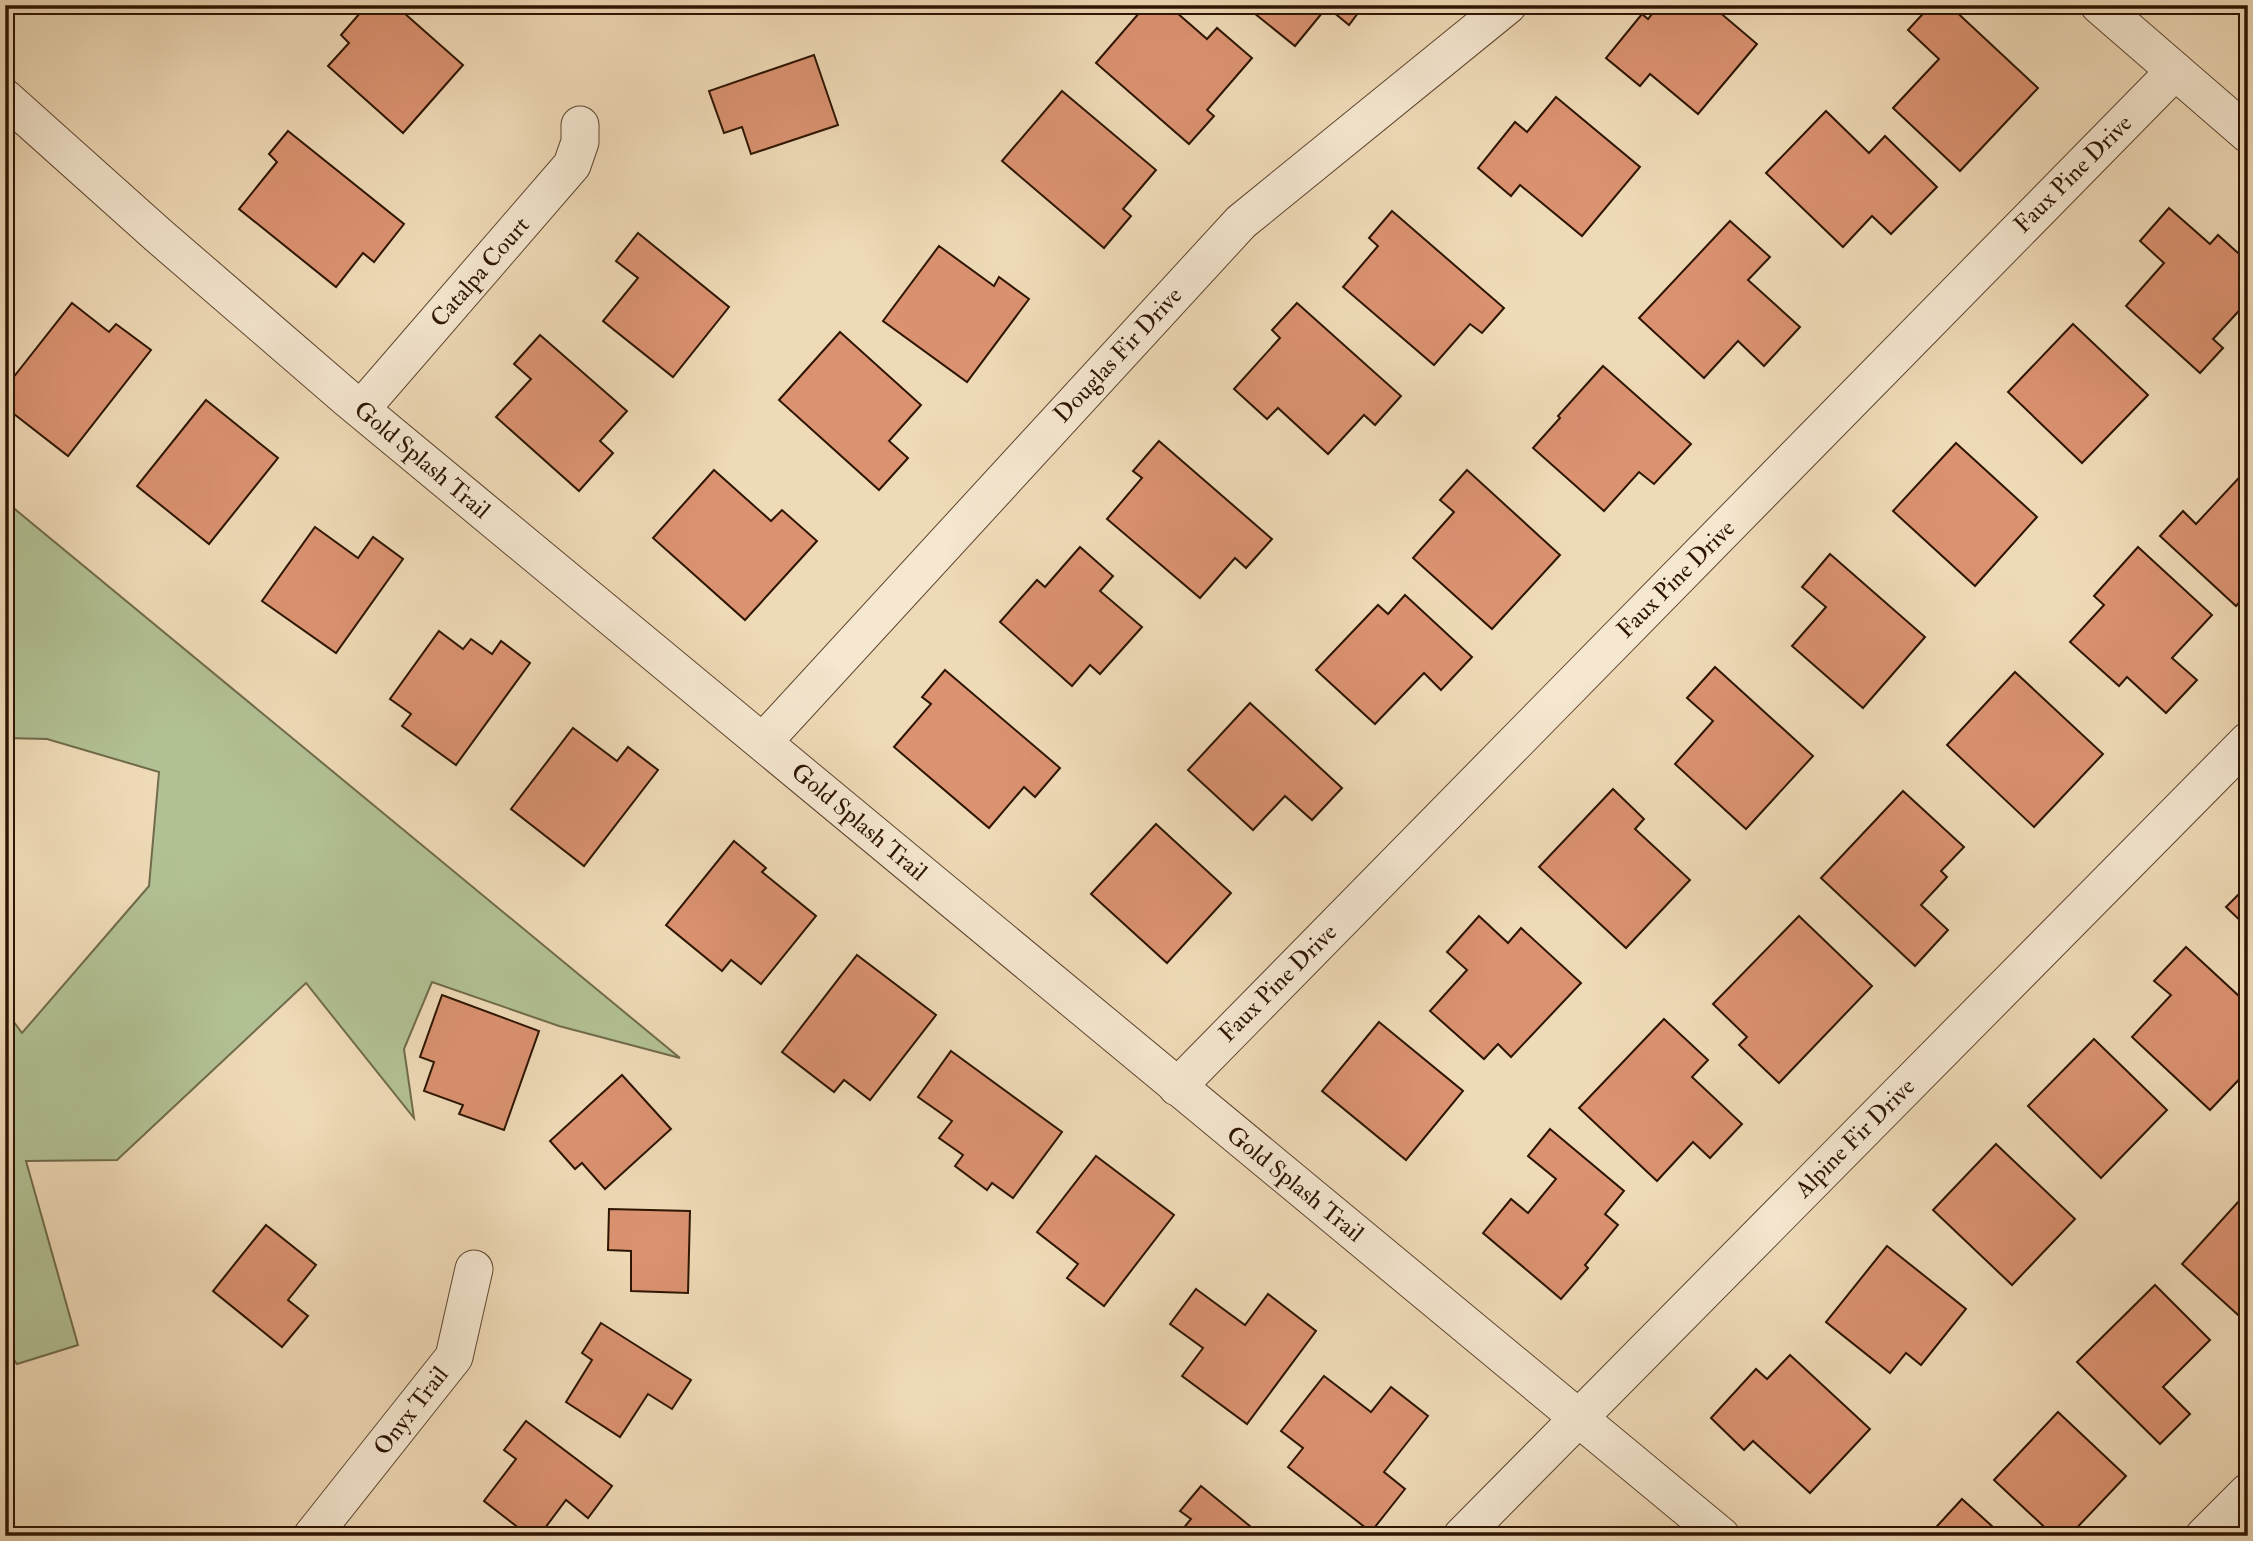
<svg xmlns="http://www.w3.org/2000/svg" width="2253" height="1541" font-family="'IM FELL Double Pica',serif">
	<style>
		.green { fill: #b2c194; stroke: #706b4b; stroke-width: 2 }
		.building { fill: #db9271; stroke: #2e1502; stroke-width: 2 }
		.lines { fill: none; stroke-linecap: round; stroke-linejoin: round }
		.minor-casing { stroke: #5e462f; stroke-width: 39 }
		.minor { stroke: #f5e7d0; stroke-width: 37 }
		.labels { text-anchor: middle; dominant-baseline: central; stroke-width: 5; stroke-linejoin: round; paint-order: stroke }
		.street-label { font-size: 24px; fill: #2e1502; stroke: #f5e7d0 }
	</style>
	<rect width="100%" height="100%" fill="#efdab7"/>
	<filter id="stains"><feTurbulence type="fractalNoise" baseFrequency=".00286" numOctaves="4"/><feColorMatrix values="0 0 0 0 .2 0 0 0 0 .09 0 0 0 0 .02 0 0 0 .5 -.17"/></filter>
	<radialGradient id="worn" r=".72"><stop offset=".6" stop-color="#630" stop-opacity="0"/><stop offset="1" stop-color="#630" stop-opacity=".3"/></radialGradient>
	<path class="green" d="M5 501 680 1058 559 1026 432 982 404 1049 414 1118 306 983 117 1160 26 1161 78 1345 17 1364 5 1348V1010L22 1033 149 886 159 772 47 739 5 738Z"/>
	<g class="building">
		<path d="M367 5H395L463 65 403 133 328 66 349 43 341 35Z"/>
		<path d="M1146 5H1168L1207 39 1217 28 1252 58 1207 110 1214 116 1189 144 1096 63Z"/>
		<path d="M1244 5H1364L1349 25 1327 7 1295 46Z"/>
		<path d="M1659 5H1711L1757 44 1698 114 1650 74 1640 86 1606 58 1642 14 1648 19Z"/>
		<path d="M1931 5H1949L2038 88 1960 171 1893 108 1939 59 1908 30Z"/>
		<path d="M814 55 838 125 751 154 742 127 724 133 709 91Z"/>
		<path d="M1062 91 1156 170 1123 209 1131 216 1104 248 1002 161Z"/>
		<path d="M1556 97 1640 167 1582 236 1520 185 1511 196 1478 168 1515 122 1527 132Z"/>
		<path d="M1826 111 1869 153 1885 136 1937 187 1891 234 1872 216 1843 247 1766 173Z"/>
		<path d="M288 131 404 224 374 262 363 253 336 287 239 209 277 162 269 154Z"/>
		<path d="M2169 208 2210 244 2218 235 2248 262V301L2213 339 2223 348 2200 373 2126 306 2164 263 2140 241Z"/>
		<path d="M1392 211 1504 308 1482 333 1470 324 1434 365 1343 287 1378 246 1369 238Z"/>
		<path d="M1730 221 1770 257 1748 280 1800 327 1764 366 1738 341 1704 378 1639 318Z"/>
		<path d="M638 233 729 307 673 377 603 321 638 278 616 261Z"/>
		<path d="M939 246 994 286 999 277 1029 299 967 382 883 321Z"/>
		<path d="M72 303 109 332 116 324 151 350 68 456 5 407V388Z"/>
		<path d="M1297 303 1401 396 1375 425 1364 415 1328 454 1278 408 1267 419 1234 389 1280 338 1272 330Z"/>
		<path d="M2073 324 2148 395 2082 463 2008 392Z"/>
		<path d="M840 332 921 405 889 441 908 458 879 490 779 400Z"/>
		<path d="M540 335 627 411 600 441 613 453 579 491 496 417 531 379 514 364Z"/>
		<path d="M1603 366 1691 444 1654 484 1639 472 1604 511 1533 448 1560 418 1558 416Z"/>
		<path d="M206 400 278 458 209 544 137 486Z"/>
		<path d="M1159 441 1272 539 1246 568 1235 558 1200 598 1107 519 1142 478 1133 471Z"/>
		<path d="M1956 443 2037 517 1975 586 1893 511Z"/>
		<path d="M2248 468V593L2236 606 2160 536 2183 511 2196 524Z"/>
		<path d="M714 470 771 521 782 510 817 541 745 620 653 538Z"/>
		<path d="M1467 470 1560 555 1492 629 1413 558 1454 512 1440 500Z"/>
		<path d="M315 527 358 558 373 537 403 559 336 653 262 601Z"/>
		<path d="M1080 547 1113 576 1100 591 1142 627 1100 674 1090 665 1072 686 1000 622 1037 580 1045 587Z"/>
		<path d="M2138 547 2212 615 2172 658 2197 680 2166 713 2127 677 2119 686 2070 642 2104 605 2094 596Z"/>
		<path d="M1830 554 1925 637 1863 708 1792 646 1826 607 1802 587Z"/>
		<path d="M1405 595 1472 657 1441 690 1424 673 1375 724 1316 670 1378 605 1388 614Z"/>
		<path d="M439 631 463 649 471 639 492 654 501 641 530 663 456 765 402 726 411 714 390 699Z"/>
		<path d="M1715 667 1813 756 1746 829 1675 764 1713 721 1687 698Z"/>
		<path d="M945 670 1060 768 1035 797 1024 787 989 828 894 747 931 704 922 697Z"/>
		<path d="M2015 672 2103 754 2034 827 1947 745Z"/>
		<path d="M1250 703 1342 788 1312 820 1285 796 1253 830 1188 770Z"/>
		<path d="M573 728 617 761 628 747 658 770 584 866 511 809Z"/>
		<path d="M1613 789 1644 819 1635 829 1690 880 1626 948 1539 867Z"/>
		<path d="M1903 791 1964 847 1941 871 1947 877 1921 905 1948 930 1915 966 1821 878Z"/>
		<path d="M1156 824 1231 893 1167 963 1091 894Z"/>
		<path d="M734 841 766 868 762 872 816 916 761 984 731 960 722 971 666 925Z"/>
		<path d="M2248 885V928L2226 907Z"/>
		<path d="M1479 916 1508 943 1521 928 1581 983 1511 1057 1498 1044 1484 1059 1430 1011 1467 970 1447 952Z"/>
		<path d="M1799 916 1872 986 1779 1083 1739 1045 1747 1037 1713 1004Z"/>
		<path d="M2186 947 2239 996 2248 987V1070L2210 1110 2132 1037 2171 995 2154 981Z"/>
		<path d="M857 955 936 1015 870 1100 844 1080 834 1092 782 1052Z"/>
		<path d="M442 995 539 1031 504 1130 459 1114 463 1105 424 1091 434 1062 420 1057Z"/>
		<path d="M1664 1019 1708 1060 1692 1077 1742 1124 1710 1158 1693 1142 1657 1181 1579 1108Z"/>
		<path d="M1379 1022 1463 1091 1406 1160 1322 1091Z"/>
		<path d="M2094 1039 2167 1110 2101 1178 2028 1106Z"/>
		<path d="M951 1051 1062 1132 1013 1198 992 1183 987 1190 955 1166 963 1155 939 1138 952 1121 918 1097Z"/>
		<path d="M622 1075 671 1129 605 1189 582 1163 575 1169 550 1141Z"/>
		<path d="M1550 1129 1624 1191 1605 1214 1618 1225 1585 1265 1588 1268 1561 1299 1483 1233 1511 1199 1528 1213 1556 1179 1528 1156Z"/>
		<path d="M1996 1144 2075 1219 2012 1285 1933 1210Z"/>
		<path d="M1096 1156 1174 1215 1104 1306 1067 1278 1078 1264 1037 1232Z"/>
		<path d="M2248 1191V1324L2182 1264Z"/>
		<path d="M609 1209 690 1211 688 1293 631 1291V1251L608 1250Z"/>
		<path d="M266 1225 316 1265 288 1300 308 1316 282 1347 213 1291Z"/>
		<path d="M1887 1246 1966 1309 1921 1365 1906 1353 1890 1373 1826 1322Z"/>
		<path d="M2155 1285 2210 1340 2163 1387 2190 1414 2160 1444 2077 1362Z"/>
		<path d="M1196 1289 1245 1325 1268 1294 1316 1331 1247 1424 1182 1376 1203 1348 1170 1324Z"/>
		<path d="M601 1323 691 1380 672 1409 648 1394 620 1437 566 1402 592 1360 582 1353Z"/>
		<path d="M1790 1355 1870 1429 1810 1493 1753 1441 1744 1450 1711 1418 1756 1369 1767 1379Z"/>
		<path d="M1324 1376 1371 1412 1391 1387 1428 1416 1384 1472 1405 1489 1371 1532 1288 1467 1303 1448 1281 1431Z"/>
		<path d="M2058 1412 2126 1476 2069 1536H2054L1994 1480Z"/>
		<path d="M526 1421 612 1486 588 1518 566 1500 539 1536H529L484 1501 516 1459 504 1450Z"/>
		<path d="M1201 1486 1262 1536H1177L1191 1519 1180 1511Z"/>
		<path d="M1962 1499 2003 1536H1928Z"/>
	</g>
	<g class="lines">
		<g class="minor-casing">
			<g id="minor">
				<path d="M2099 5 2248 134"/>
				<path d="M5 98 158 235 348 399 1721 1536"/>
				<path d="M361 409 572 165 580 142V125"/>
				<path d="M763 742 1241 222 1508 5"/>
				<path d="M1177 1087 2175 71"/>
				<path d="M312 1536 454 1357 474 1269"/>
				<path d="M1462 1536 2248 741"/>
				<path d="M2204 1536 2248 1492"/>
			</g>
		</g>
		<use href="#minor" class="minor"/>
	</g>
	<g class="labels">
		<g class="street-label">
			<text transform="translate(2073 174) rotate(-45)">Faux Pine Drive</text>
			<text transform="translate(480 272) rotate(-49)">Catalpa Court</text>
			<text transform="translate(1118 355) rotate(-47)">Douglas Fir Drive</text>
			<text transform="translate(422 460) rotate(40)">Gold Splash Trail</text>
			<text transform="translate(1676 579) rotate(-45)">Faux Pine Drive</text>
			<text transform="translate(859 822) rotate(40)">Gold Splash Trail</text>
			<text transform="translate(1278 983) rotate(-45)">Faux Pine Drive</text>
			<text transform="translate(1855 1138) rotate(-45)">Alpine Fir Drive</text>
			<text transform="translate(1295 1184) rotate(39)">Gold Splash Trail</text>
			<text transform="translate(411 1411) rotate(-52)">Onyx Trail</text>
		</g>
	</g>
	<rect width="2253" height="1541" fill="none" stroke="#efdab7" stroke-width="28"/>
	<rect x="7" y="7" width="2239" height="1527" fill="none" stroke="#2e1502" stroke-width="3.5"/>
	<rect x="14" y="14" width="2225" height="1513" fill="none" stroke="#2e1502" stroke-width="2"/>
	<rect width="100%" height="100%" filter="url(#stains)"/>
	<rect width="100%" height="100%" fill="url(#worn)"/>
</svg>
